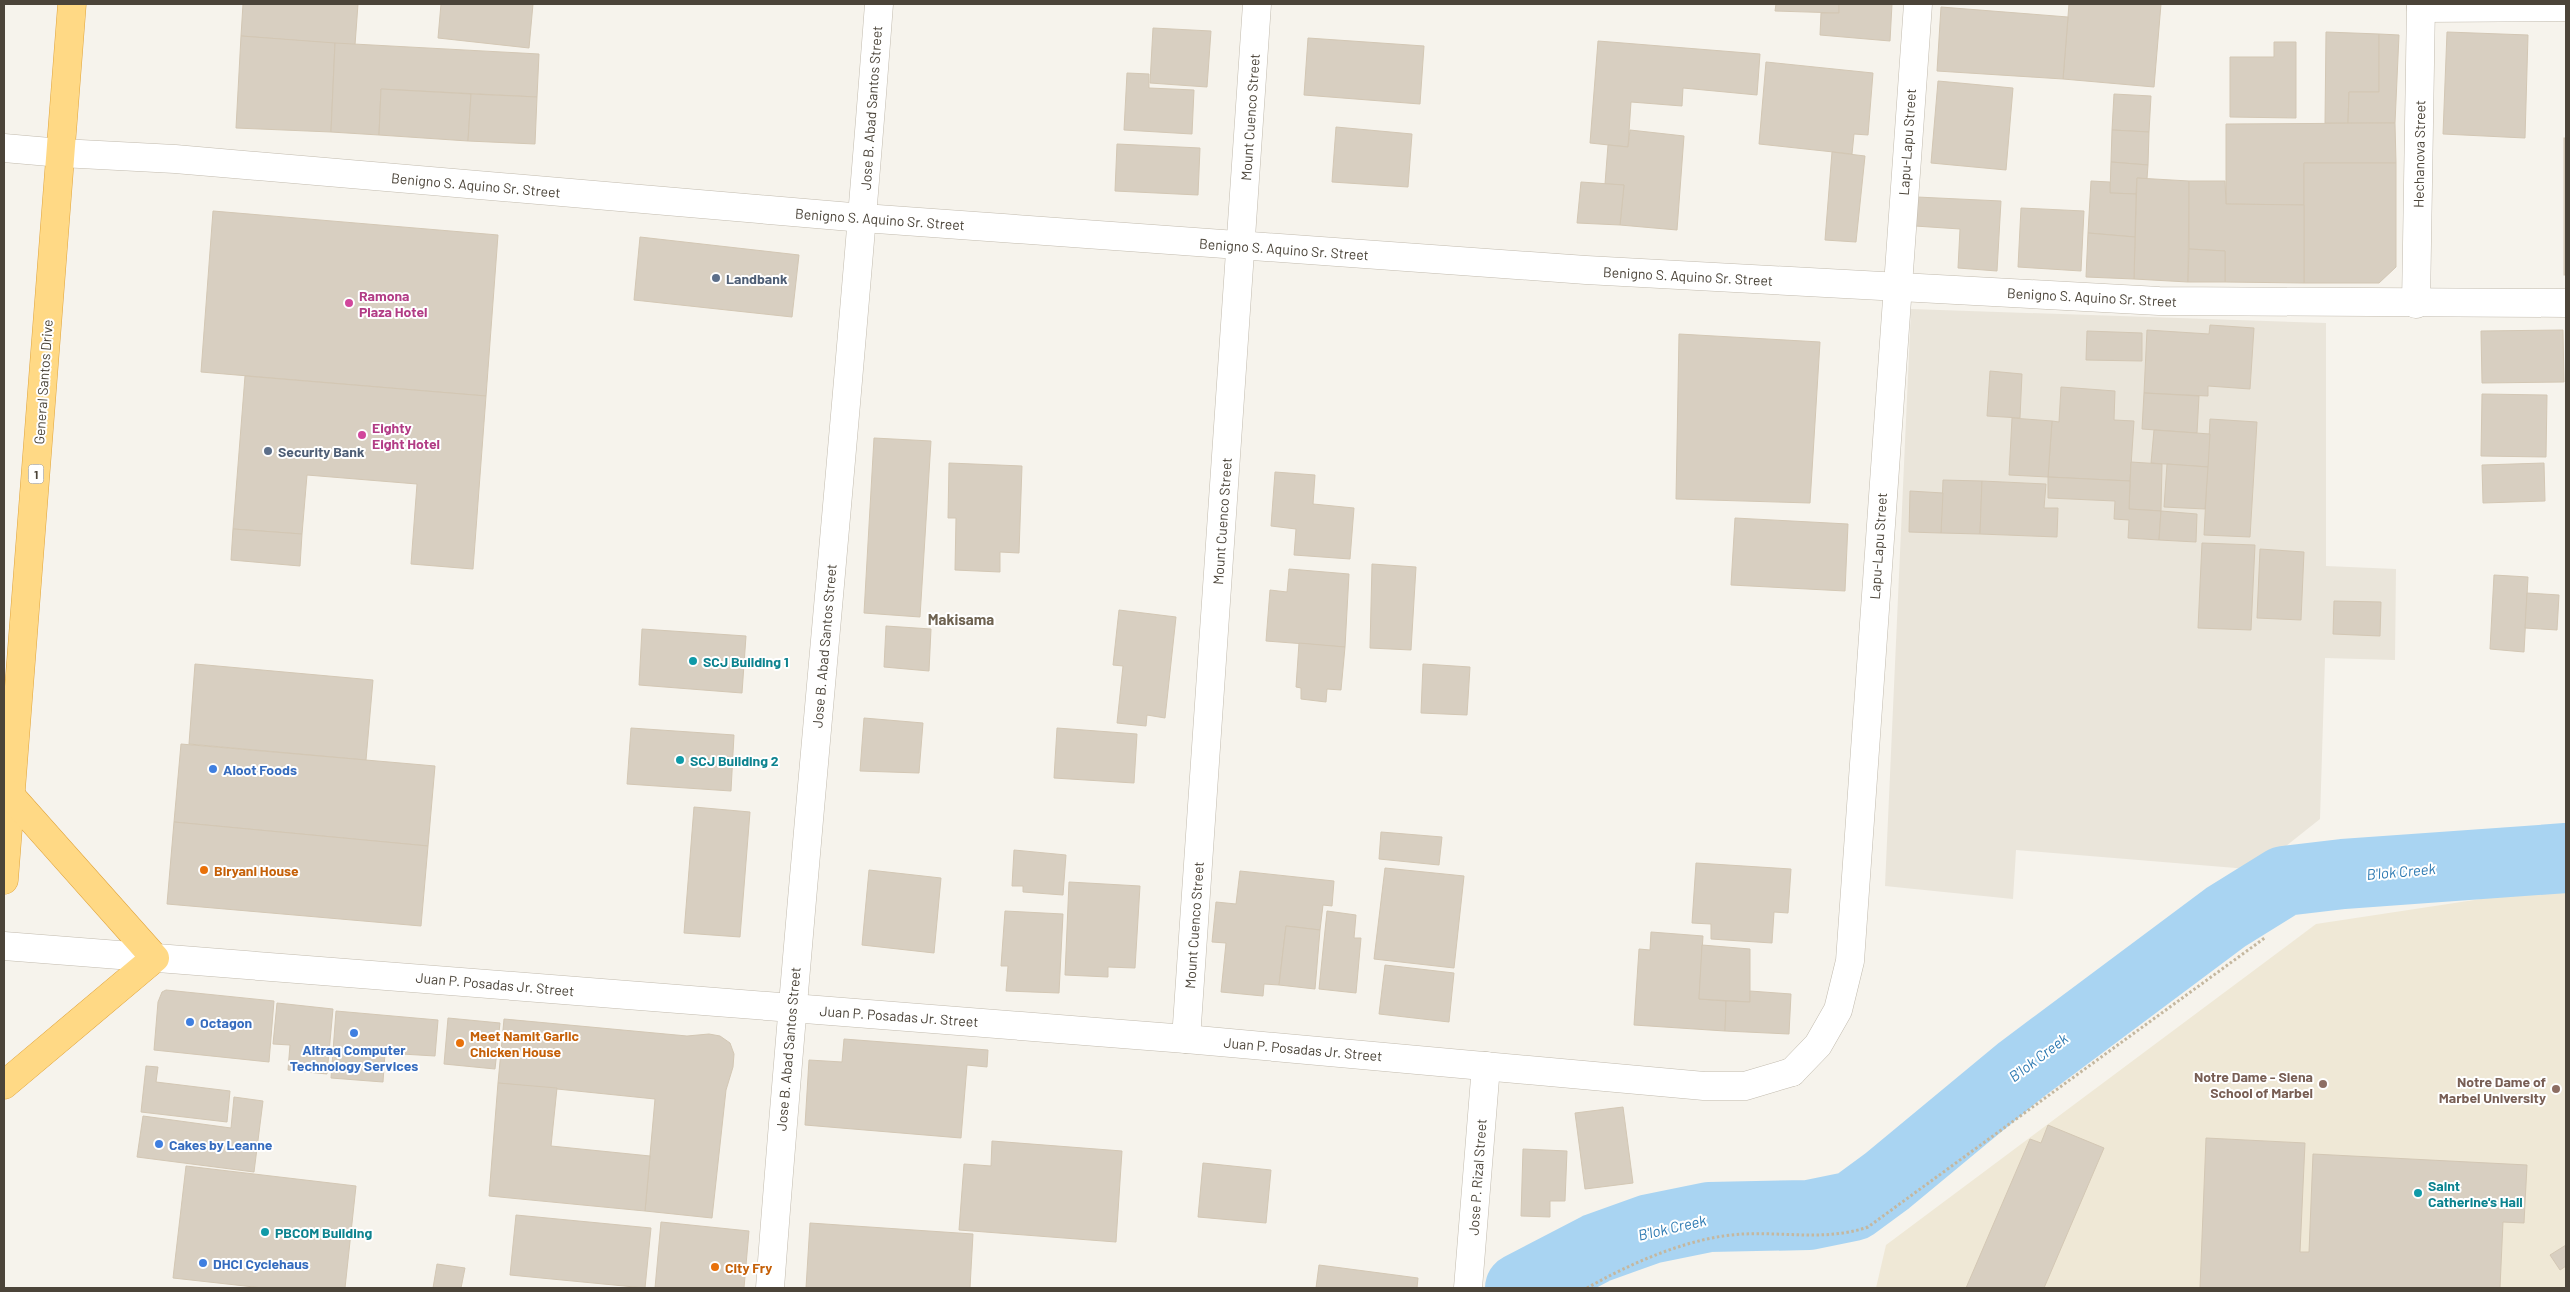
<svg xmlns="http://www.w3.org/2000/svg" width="2570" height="1292" font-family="Barlow,sans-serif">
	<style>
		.residential { fill: #eae5da }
		.education { fill: #efe8d6 }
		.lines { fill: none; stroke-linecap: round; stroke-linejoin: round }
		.river { stroke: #a9d4f2; stroke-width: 70 }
		.building { fill: #d8cfc1; stroke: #d3c7b4 }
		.minor-casing { stroke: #c2bbae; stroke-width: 29 }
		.tertiary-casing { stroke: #c2bbae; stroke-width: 29 }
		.trunk-casing { stroke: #e0a43c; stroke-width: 29 }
		.path { stroke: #c4b79f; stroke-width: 3; stroke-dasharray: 2.5 2.5; stroke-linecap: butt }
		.minor { stroke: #fff; stroke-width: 28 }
		.tertiary { stroke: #fff; stroke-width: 28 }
		.trunk { stroke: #ffd985; stroke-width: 28 }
		.service-dot { fill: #5c6f8a; stroke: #fff; stroke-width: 2 }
		.hotel-dot { fill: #d1479c; stroke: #fff; stroke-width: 2 }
		.culture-dot { fill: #0f9aa8; stroke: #fff; stroke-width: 2 }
		.shop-dot { fill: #3f7fe0; stroke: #fff; stroke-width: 2 }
		.food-dot { fill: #e8710a; stroke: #fff; stroke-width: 2 }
		.education-dot { fill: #8d6e63; stroke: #fff; stroke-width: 2 }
		.labels { text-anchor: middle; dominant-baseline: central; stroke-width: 4; stroke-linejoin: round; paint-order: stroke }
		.shield { fill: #fff; stroke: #817c74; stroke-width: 1 }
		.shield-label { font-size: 12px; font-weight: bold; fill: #4b4439 }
		.street-label { font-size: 14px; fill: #4b4439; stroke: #fff }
		.service-label { font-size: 14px; font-weight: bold; fill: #4e5e75; stroke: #fff; text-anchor: start }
		.hotel-label { font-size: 14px; font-weight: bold; fill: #b23c85; stroke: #fff; text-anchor: start }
		.culture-label { font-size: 14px; font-weight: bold; fill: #0d838f; stroke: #fff; text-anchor: start }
		.shop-label { font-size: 14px; font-weight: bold; fill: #366cbe; stroke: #fff; text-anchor: start }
		.food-label { font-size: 14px; font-weight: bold; fill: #c56008; stroke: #fff; text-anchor: start }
		.education-label { font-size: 14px; font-weight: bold; fill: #785e54; stroke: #fff; text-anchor: end }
		.neighbourhood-label { font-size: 15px; font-weight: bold; fill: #6e6250; stroke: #fff }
		.water-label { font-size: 15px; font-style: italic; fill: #2e7ab2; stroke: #fff }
	</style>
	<rect width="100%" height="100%" fill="#f6f3ec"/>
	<path class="residential" d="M1911 309 2326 323V566L2396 569 2395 660 2325 658 2320 819 2276 854 2248 869 2016 850 2013 899 1885 886Z"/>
	<path class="education" d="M2566 886V1288H1876L1886 1245 2316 924Z"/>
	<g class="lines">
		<path class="river" d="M1520 1288 1597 1248 1650 1229 1709 1217 1809 1215 1853 1206 1887 1181 2021 1070 2226 917 2284 881 2343 874 2566 858"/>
	</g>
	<g class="building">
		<path d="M243 4H358L355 45 241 36Z"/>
		<path d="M441 4H533L529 48 438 38Z"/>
		<path d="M1776 4H1839V13L1775 11Z"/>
		<path d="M1839 4H1892L1890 41 1820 35 1821 13H1839Z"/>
		<path d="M2069 4H2161L2154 87 2063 79Z"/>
		<path d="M1941 7 2068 17 2063 79 1937 71Z"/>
		<path d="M1153 28 1211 31 1207 87 1150 83Z"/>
		<path d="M2326 32 2379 34V92H2349L2348 123H2325Z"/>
		<path d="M2447 32 2528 35 2525 138 2443 134Z"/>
		<path d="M2379 34 2399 35 2395 123H2348L2349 92H2379Z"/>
		<path d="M241 36 335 43 331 132 236 128Z"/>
		<path d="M1308 38 1424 46 1420 104 1304 95Z"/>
		<path d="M1598 41 1760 54 1757 95 1683 88 1682 106 1631 102 1628 147 1590 143Z"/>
		<path d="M2274 42H2296V118L2230 117V57H2274Z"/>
		<path d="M335 43 539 54 537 97 381 89 379 135 331 132Z"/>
		<path d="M1766 62 1873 73 1868 135 1854 134 1852 154 1759 144Z"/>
		<path d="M1127 73 1149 74V88L1194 90 1192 134 1124 130Z"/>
		<path d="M1938 81 2013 88 2006 170 1931 163Z"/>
		<path d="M381 89 471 94 468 141 379 135Z"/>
		<path d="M471 94 537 97 535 144 468 141Z"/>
		<path d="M2114 94 2151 96 2149 132 2112 130Z"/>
		<path d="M2395 123 2396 163H2304V205L2226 204V124Z"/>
		<path d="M1336 127 1412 134 1408 187 1332 182Z"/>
		<path d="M1630 130 1684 136 1677 230 1620 225 1624 185 1605 184 1608 145 1628 147Z"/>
		<path d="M2112 130 2149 132 2148 165 2111 162Z"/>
		<rect x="2564" y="138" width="2" height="137"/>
		<path d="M1117 144 1200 148 1198 195 1115 191Z"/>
		<path d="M1832 152 1865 156 1856 242 1825 240Z"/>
		<path d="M2111 162 2148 165 2147 179 2137 178 2136 194 2110 193Z"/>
		<path d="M2304 163H2396V267L2379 283H2304Z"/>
		<path d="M2137 178 2189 181 2188 282 2134 279Z"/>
		<path d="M2091 181 2110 182V193L2136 194 2135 237 2088 233Z"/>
		<path d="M2189 181H2225L2226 204 2304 205V283L2225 282V251L2189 249Z"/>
		<path d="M1581 182 1624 185 1620 225 1577 223Z"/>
		<path d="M1917 197 2001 201 1997 271 1958 268 1960 229 1915 226Z"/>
		<path d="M2021 208 2084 211 2081 271 2018 267Z"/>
		<path d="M213 211 498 235 486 396 201 372Z"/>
		<path d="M2088 233 2135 237 2134 279 2086 277Z"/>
		<path d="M640 237 799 255 792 317 634 300Z"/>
		<path d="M2189 249 2225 251V282H2188Z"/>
		<path d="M2210 325 2254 328 2250 389 2208 386V396L2144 393 2147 330 2209 334Z"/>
		<path d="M2563 330 2564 382 2482 383 2481 331Z"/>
		<path d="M2087 331 2142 333V361L2086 360Z"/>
		<path d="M1679 334 1820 342 1810 503 1676 499Z"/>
		<path d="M1990 371 2022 374 2020 418 1987 416Z"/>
		<path d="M245 376 486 396 473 569 411 564 417 484 307 475 302 534 233 529Z"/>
		<path d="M2061 387 2115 391 2114 420 2134 421 2130 481 2048 477 2052 421 2059 422Z"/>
		<path d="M2144 393 2199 396 2197 433 2142 429Z"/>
		<path d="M2482 394 2547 395 2546 457 2481 456Z"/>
		<path d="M2012 418 2052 421 2048 477 2009 475Z"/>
		<path d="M2210 419 2257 422 2250 537 2204 535Z"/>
		<path d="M2154 430 2210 434 2208 467 2151 463Z"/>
		<path d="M874 438 931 441 920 617 864 613Z"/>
		<path d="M2131 462 2162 464 2161 511 2129 509Z"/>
		<path d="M949 463 1022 466 1019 553 1000 552V572L955 570 956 518H948Z"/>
		<path d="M2544 463 2545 501 2483 503 2482 465Z"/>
		<path d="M2167 464 2208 467 2205 509 2164 507Z"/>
		<path d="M1275 472 1315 475 1313 504 1354 508 1350 559 1294 555 1296 529 1271 526Z"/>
		<path d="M2048 477 2130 481 2129 509 2161 511 2159 540 2128 538 2129 520 2114 519 2115 501 2048 498Z"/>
		<path d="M1943 480 1982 481 1980 534 1941 533Z"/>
		<path d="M1982 481 2046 484 2044 508H2058L2057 537 1980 534Z"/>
		<path d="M1910 491 1943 493 1941 533 1909 532Z"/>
		<path d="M2161 511 2197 514 2196 542 2159 540Z"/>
		<path d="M1735 518 1848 524 1845 591 1731 585Z"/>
		<path d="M233 529 302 534 300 566 231 560Z"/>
		<path d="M2202 543 2255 545 2251 630 2198 628Z"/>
		<path d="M2260 549 2304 552 2301 620 2257 618Z"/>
		<path d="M1372 564 1416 567 1411 650 1370 648Z"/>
		<path d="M1289 569 1349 574 1345 647 1266 641 1270 590 1287 592Z"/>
		<path d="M2494 575 2528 577 2524 652 2490 649Z"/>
		<path d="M2527 593 2559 595 2557 630 2525 628Z"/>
		<path d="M2334 601 2381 602 2380 636 2333 634Z"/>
		<path d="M1119 610 1176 617 1165 718 1147 715 1146 726 1117 723 1123 666 1113 665Z"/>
		<path d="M886 626 931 629 929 671 884 667Z"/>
		<path d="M642 629 746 636 742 693 639 685Z"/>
		<path d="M1299 643 1345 647 1341 690 1327 689 1326 702 1301 699V688L1296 687Z"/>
		<path d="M195 664 373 680 366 760 189 744Z"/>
		<path d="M1423 664 1470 667 1467 715 1421 713Z"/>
		<path d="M864 718 923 723 919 773 860 771Z"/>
		<path d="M631 728 734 735 731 791 627 784Z"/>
		<path d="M1057 728 1137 734 1134 783 1054 778Z"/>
		<path d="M181 744 435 766 428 846 174 822Z"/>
		<path d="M694 807 750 812 740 937 684 933Z"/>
		<path d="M174 822 428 846 421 926 167 904Z"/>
		<path d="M1381 832 1442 837 1439 865 1379 859Z"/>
		<path d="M1014 850 1066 855 1063 895 1023 892V886H1012Z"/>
		<path d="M1696 863 1791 869 1788 913 1774 912 1772 943 1711 939V924L1692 923Z"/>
		<path d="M1385 868 1464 876 1454 968 1374 959Z"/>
		<path d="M869 870 941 878 934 953 862 945Z"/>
		<path d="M1240 871 1334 881 1332 906 1323 905 1320 930 1286 926 1279 985 1264 984 1263 996 1221 992 1226 943 1212 942 1216 902 1236 904Z"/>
		<path d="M1069 882 1140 886 1135 968 1108 967V977L1065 975Z"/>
		<path d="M1005 911 1063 914 1059 993 1006 991 1008 966H1001Z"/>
		<path d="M1327 911 1356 915 1354 938H1361L1356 993 1319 989Z"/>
		<path d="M1286 926 1320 930 1315 989 1279 985Z"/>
		<path d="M1651 932 1703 936 1699 999 1726 1001 1725 1031 1634 1025 1639 949 1650 950Z"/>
		<path d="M1702 945 1750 949V1002L1699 999Z"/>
		<path d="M1385 965 1454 973 1449 1022 1379 1014Z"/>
		<path d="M166 990 274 1001 269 1062 154 1050 158 1002 162 992Z"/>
		<path d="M1750 991 1791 994 1789 1034 1725 1031 1726 1001 1750 1002Z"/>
		<path d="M277 1003 333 1009 327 1074 288 1070 290 1045 273 1044Z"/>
		<path d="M336 1011 438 1020 435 1056 385 1053 383 1082 331 1078Z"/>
		<path d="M448 1018 500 1023 495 1069 444 1064Z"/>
		<path d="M504 1019 687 1036 709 1034 720 1036 730 1043 734 1054 733 1067 726 1090 712 1218 645 1211 655 1099 498 1083Z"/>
		<path d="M844 1039 988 1050 987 1067 967 1065 961 1138 805 1125 809 1060 842 1062Z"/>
		<path d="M146 1066 158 1067 156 1082 230 1091 227 1122 141 1112Z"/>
		<path d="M498 1083 557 1088 551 1146 650 1156 645 1211 489 1196Z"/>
		<path d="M234 1097 263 1101 254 1172 137 1157 143 1116 231 1128Z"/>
		<path d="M1623 1107 1633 1183 1585 1189 1575 1113Z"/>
		<path d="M2048 1125 2104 1148 2044 1288H1966L2030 1139 2041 1143Z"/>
		<path d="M2206 1138 2305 1143 2300 1252H2309L2313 1154 2527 1165 2524 1223 2503 1222 2500 1288H2200Z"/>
		<path d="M992 1141 1122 1151 1116 1242 959 1230 964 1164 991 1166Z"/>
		<path d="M1523 1149 1567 1151 1565 1201H1550V1217L1521 1216Z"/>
		<path d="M1203 1163 1271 1170 1266 1223 1198 1217Z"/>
		<path d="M186 1166 356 1186 345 1288H263L173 1278Z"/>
		<path d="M516 1215 651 1228 645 1288 510 1275Z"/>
		<path d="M661 1222 749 1231 744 1288H655Z"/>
		<path d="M810 1223 973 1234 970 1288H806Z"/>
		<path d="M2566 1245V1266L2560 1270 2550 1255Z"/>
		<path d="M437 1264 465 1268 461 1288H433Z"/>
		<path d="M1319 1265 1418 1278 1417 1288H1316Z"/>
	</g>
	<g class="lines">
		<g class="minor-casing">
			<g id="minor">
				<path d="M2421 8 2566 7"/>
				<path d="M4 148 61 153"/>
				<path d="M2416 304 2421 4"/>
				<path d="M1792 1072 1818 1045 1838 1010 1850 961 1918 4"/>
			</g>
		</g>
		<g class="tertiary-casing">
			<g id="tertiary">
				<path d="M61 153 175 159 863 218 1586 270 2159 301 2566 303"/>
				<path d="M4 946 1186 1039 1704 1086H1745L1792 1072"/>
				<path d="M1186 1039 1257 4"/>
				<path d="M770 1288C802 860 847 432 879 4"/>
				<path d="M1468 1288 1486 1066"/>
			</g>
		</g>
		<g class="trunk-casing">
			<g id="trunk">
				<path d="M4 880 72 4"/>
				<path d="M4 1085 155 958 10 795"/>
			</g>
		</g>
		<path class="path" d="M1587 1288C1631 1263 1692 1236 1744 1234 1786 1232 1828 1241 1868 1227L2266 937"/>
		<use href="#minor" class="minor"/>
		<use href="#tertiary" class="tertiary"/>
		<use href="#trunk" class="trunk"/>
	</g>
	<g class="service-dot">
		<circle cx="716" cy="278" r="5"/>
		<circle cx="268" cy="451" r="5"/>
	</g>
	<g class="hotel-dot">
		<circle cx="349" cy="303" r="5"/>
		<circle cx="362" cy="435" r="5"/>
	</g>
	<g class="culture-dot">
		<circle cx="693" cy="661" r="5"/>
		<circle cx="680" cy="760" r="5"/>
		<circle cx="2418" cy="1193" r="5"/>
		<circle cx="265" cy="1232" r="5"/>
	</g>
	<g class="shop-dot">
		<circle cx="213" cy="769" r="5"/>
		<circle cx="190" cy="1022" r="5"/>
		<circle cx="354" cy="1033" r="5"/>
		<circle cx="159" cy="1144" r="5"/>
		<circle cx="203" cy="1263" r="5"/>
	</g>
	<g class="food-dot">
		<circle cx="204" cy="870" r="5"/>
		<circle cx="460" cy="1043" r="5"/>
		<circle cx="715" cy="1267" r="5"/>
	</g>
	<g class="education-dot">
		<circle cx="2323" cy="1084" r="5"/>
		<circle cx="2556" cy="1089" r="5"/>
	</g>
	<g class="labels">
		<rect class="shield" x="28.5" y="464.5" width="15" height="19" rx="4"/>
		<g class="shield-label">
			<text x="36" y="474">1</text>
		</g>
		<g class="street-label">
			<text transform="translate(871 108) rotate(-86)">Jose B. Abad Santos Street</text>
			<text transform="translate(1250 117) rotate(-86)">Mount Cuenco Street</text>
			<text transform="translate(1907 142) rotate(-86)">Lapu-Lapu Street</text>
			<text transform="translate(2419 154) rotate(-89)">Hechanova Street</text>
			<text transform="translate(476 185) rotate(5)">Benigno S. Aquino Sr. Street</text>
			<text transform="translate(880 219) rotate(4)">Benigno S. Aquino Sr. Street</text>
			<text transform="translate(1284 249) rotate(4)">Benigno S. Aquino Sr. Street</text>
			<text transform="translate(1688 276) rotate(3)">Benigno S. Aquino Sr. Street</text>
			<text transform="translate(2092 297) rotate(3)">Benigno S. Aquino Sr. Street</text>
			<text transform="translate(43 382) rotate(-86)">General Santos Drive</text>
			<text transform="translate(1222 521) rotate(-86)">Mount Cuenco Street</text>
			<text transform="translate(1878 546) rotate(-86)">Lapu-Lapu Street</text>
			<text transform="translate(824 646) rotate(-85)">Jose B. Abad Santos Street</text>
			<text transform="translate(1194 925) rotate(-86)">Mount Cuenco Street</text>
			<text transform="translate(495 984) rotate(5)">Juan P. Posadas Jr. Street</text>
			<text transform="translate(899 1016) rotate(4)">Juan P. Posadas Jr. Street</text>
			<text transform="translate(788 1049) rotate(-85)">Jose B. Abad Santos Street</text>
			<text transform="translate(1303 1049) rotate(5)">Juan P. Posadas Jr. Street</text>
			<text transform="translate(1477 1177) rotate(-86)">Jose P. Rizal Street</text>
		</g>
		<g class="service-label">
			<text x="726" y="278">Landbank</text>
			<text x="278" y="451">Security Bank</text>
		</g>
		<g class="hotel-label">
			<text x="359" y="295">Ramona<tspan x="359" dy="16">Plaza Hotel</tspan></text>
			<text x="372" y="427">Eighty<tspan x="372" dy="16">Eight Hotel</tspan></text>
		</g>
		<g class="culture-label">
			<text x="703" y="661">SCJ Building 1</text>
			<text x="690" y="760">SCJ Building 2</text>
			<text x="2428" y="1185">Saint<tspan x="2428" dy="16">Catherine's Hall</tspan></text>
			<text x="275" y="1232">PBCOM Building</text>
		</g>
		<g class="shop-label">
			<text x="223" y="769">Aloot Foods</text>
			<text x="200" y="1022">Octagon</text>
			<text x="354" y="1049" text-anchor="middle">Altraq Computer<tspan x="354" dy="16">Technology Services</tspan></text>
			<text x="169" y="1144">Cakes by Leanne</text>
			<text x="213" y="1263">DHCI Cyclehaus</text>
		</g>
		<g class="food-label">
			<text x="214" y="870">Biryani House</text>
			<text x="470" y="1035">Meet Namit Garlic<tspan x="470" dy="16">Chicken House</tspan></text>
			<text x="725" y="1267">City Fry</text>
		</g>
		<g class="education-label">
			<text x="2313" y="1076">Notre Dame - Siena<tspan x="2313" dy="16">School of Marbel</tspan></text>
			<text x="2546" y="1081">Notre Dame of<tspan x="2546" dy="16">Marbel University</tspan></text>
		</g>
		<g class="neighbourhood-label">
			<text x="961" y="619">Makisama</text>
		</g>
		<g class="water-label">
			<text transform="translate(2401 871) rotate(-5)">B'lok Creek</text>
			<text transform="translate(2038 1057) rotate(-37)">B'lok Creek</text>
			<text transform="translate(1672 1227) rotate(-13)">B'lok Creek</text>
		</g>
	</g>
	<rect width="2570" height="1292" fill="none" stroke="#4b4439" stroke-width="10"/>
</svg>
